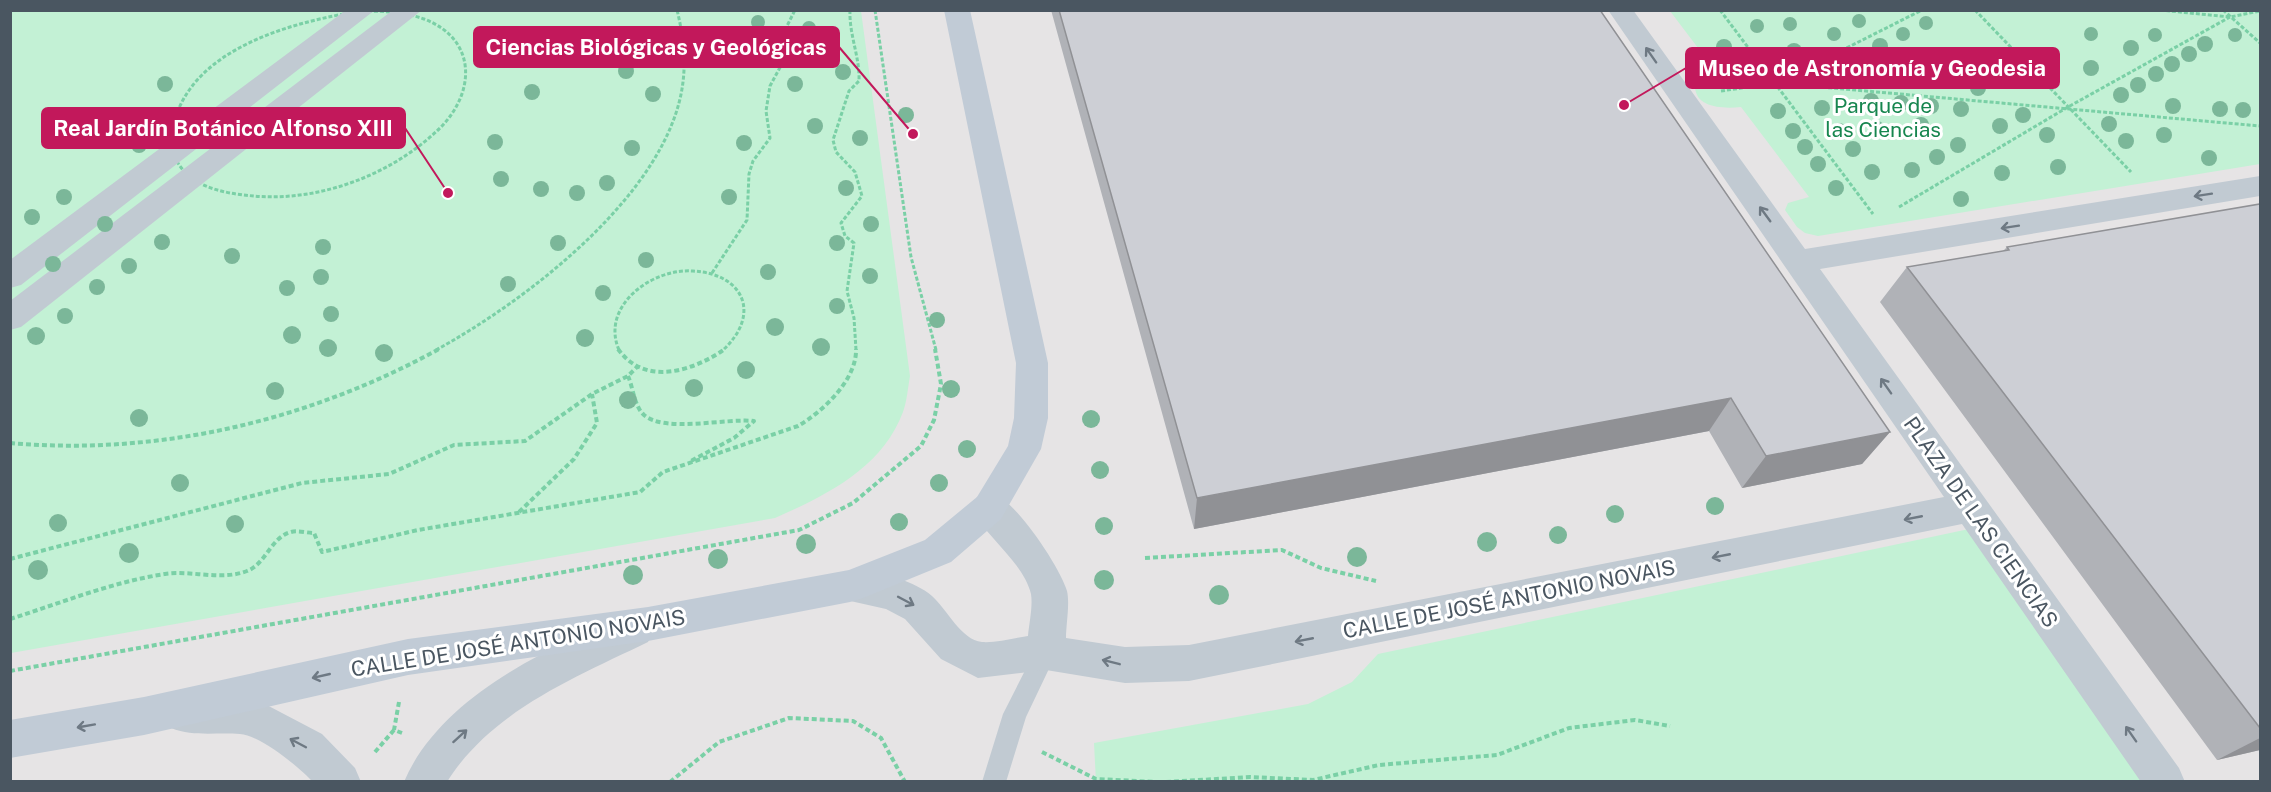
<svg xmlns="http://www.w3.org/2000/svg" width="2271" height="792" font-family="'Public Sans',sans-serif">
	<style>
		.education { fill: #e6e4e5 }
		.green { fill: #c3f1d5 }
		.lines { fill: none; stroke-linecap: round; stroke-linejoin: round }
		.path-far1 { stroke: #7ad0a6; stroke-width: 3; stroke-dasharray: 4 2; stroke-linecap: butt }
		.path { stroke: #7ad0a6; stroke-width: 4; stroke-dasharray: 5 3; stroke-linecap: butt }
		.lane { fill: #c1cad2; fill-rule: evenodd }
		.street { fill: #c1cad2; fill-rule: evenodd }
		.secondary { fill: #c1cbd6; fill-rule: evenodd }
		.tree { fill: #7bb799 }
		.wall { fill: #b0b2b7 }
		.shaded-wall { fill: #909195 }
		.building { fill: #cdcfd5; stroke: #909195; stroke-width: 1.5 }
		.oneway { stroke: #6e7983 }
		.oneway2 { stroke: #6e7984 }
		.labels { text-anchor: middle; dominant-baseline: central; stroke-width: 6; stroke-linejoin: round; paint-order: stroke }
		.park-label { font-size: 21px; fill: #17864f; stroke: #fff }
		.street-label { font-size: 21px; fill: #4a5661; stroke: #fff }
		.leader { fill: none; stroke: #c2185b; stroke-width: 2 }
		.callout-dot { fill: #c2185b; stroke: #fff; stroke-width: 2 }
		.callout { fill: #c2185b; stroke: #c2185b; stroke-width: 2 }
		.callout-label { font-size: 22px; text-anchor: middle; font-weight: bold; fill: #fff }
	</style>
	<rect width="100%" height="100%" fill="#f5f3f3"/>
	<path class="education" d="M10 11H2260V781H11Z"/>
	<g class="green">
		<path d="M10 11H861L910 376C908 387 907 401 903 412 882 468 827 495 775 518L11 653Z"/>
		<path d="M1670 11H2257L2260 13V164L1818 236 1805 233 1797 227 1785 210 1788 203 1809 197 1741 107C1721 109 1689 108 1696 78L1717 73Z"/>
		<path d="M1969 529 2143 781 1096 782 1094 743 1308 704 1352 682 1378 654Z"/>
	</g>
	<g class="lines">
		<g class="path-far1">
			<path d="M850 10C849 35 860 57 859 81L849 91 833 140 836 152 855 172 862 196 841 223 845 236 854 243 847 291 854 318 856 350"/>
			<path d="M875 10 911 257 936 350"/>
			<path d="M1720 10 1873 214"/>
			<path d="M1975 10 2131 172"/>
			<path d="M2160 10 2230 17 2260 11"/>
			<path d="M2223 10 2260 43"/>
			<path d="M362 11C383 11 405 12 424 19 477 39 476 92 440 128 392 175 319 202 254 196 231 194 203 190 186 173 172 160 169 141 174 123 193 47 296 21 362 11Z"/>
			<path d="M1777 83 1922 10"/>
			<path d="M1721 91 1776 83 2260 126"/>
			<path d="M1899 207 2068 107 2230 17"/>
			<path d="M712 273 747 220 749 174 753 161 770 138 766 111 770 86 784 60 783 34 795 10"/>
			<path d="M436 350C526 301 670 192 683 82 686 57 683 34 677 10"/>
			<path d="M619 350C600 306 652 268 693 271 745 274 761 315 723 350"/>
		</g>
		<g class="path">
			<path d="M618 349C645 387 693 371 725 349"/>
			<path d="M628 376C633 387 634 406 644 415 664 433 727 418 754 421L734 438 689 462"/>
			<path d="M10 443C159 456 308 421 439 349"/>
			<path d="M519 512 574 459 597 423 592 394"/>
			<path d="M1145 558 1282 550 1321 568 1376 581"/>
			<path d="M10 559 302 483 389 474 454 445 525 441 592 394 628 376 637 367"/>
			<path d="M10 619C61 603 112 582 165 574 192 570 221 581 247 571 266 564 271 537 291 532 298 530 307 533 314 533L322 552 418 530 640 492 663 472 798 426C822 412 857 380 856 349"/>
			<path d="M10 671 799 530 853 503 921 446 934 420 941 384 935 349"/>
			<path d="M399 702 394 730 402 733"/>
			<path d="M375 752 394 730"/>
			<path d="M1042 752 1096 779 1157 782"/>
			<path d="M670 782 719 742 789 718 853 721 881 738 905 782"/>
			<path d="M1166 782 1250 777 1313 780 1379 765 1497 755 1569 728 1635 720 1670 726"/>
		</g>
		<path class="lane" d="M1046 642 1054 645 1057 652 1026 717 1006 782H982L1003 714 1038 645Z"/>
		<g class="street">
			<path d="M346 10H375L21 285 10 288V260Z"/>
			<path d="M393 10H422L21 327 10 330V301Z"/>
			<path d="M1608 10H1633L1805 249 2260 176V196L1820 269 2179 768 2185 782H2141L1962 524 1189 681 1125 683 1046 670 978 678 941 659 905 619 886 609 837 598 832 586 837 574C862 565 911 578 932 596 947 609 961 640 982 642 996 643 1014 638 1028 636 1029 624 1033 606 1031 594 1024 563 985 536 971 508L977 497C980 496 986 493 990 493 1013 495 1061 569 1067 591 1070 604 1066 624 1066 638L1125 647 1189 645 1944 497Z"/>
			<path d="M635 613 648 618 654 630 648 642C576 677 491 711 447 782H404C440 696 553 644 635 613Z"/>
			<path d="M185 696H247L261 702 322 734 355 768 361 782H313C299 767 260 735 240 734 216 732 194 737 171 728L165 715 171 702Z"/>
		</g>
		<path class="secondary" d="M944 10H970L1048 363V418L1041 449 1001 519 951 562 863 598 850 602 648 641 408 675 144 735 10 758V720L144 697 408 639 648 607 849 570 925 540 977 497 1008 446 1014 418 1016 363Z"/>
	</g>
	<g class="tree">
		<circle cx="1859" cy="21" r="7"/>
		<circle cx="758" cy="22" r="7"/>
		<circle cx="1926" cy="23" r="7"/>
		<circle cx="1790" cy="24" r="7"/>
		<circle cx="1757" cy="26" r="7"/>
		<circle cx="809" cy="28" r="7"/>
		<circle cx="1834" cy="34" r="7"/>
		<circle cx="1903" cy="34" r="7"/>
		<circle cx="2091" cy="34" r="7"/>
		<circle cx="2155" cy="35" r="7"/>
		<circle cx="2235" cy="35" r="7"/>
		<circle cx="2205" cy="44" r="8"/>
		<circle cx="1880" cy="46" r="8"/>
		<circle cx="1724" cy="47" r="8"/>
		<circle cx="2131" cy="48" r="8"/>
		<circle cx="1794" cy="51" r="8"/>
		<circle cx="2189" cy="54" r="8"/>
		<circle cx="799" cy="60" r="8"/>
		<circle cx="2172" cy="64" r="8"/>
		<circle cx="2091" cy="68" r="8"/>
		<circle cx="626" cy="71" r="8"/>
		<circle cx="843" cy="72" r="8"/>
		<circle cx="2156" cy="74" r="8"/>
		<circle cx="1900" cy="81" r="8"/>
		<circle cx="165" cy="84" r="8"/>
		<circle cx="795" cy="84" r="8"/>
		<circle cx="2138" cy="85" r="8"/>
		<circle cx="1978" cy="88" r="8"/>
		<circle cx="532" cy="92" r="8"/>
		<circle cx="653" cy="94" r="8"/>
		<circle cx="2121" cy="95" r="8"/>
		<circle cx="1871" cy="101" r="8"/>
		<circle cx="1901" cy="103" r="8"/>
		<circle cx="1931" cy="106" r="8"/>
		<circle cx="2173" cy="106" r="8"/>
		<circle cx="1822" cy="108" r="8"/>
		<circle cx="1961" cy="109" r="8"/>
		<circle cx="2220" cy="109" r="8"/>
		<circle cx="2243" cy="110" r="8"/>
		<circle cx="1778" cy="111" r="8"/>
		<circle cx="906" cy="115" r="8"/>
		<circle cx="2023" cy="115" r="8"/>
		<circle cx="2109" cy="124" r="8"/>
		<circle cx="1921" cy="125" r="8"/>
		<circle cx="815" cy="126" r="8"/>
		<circle cx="2000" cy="126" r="8"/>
		<circle cx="1877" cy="129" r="8"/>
		<circle cx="1793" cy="131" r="8"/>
		<circle cx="1839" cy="131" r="8"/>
		<circle cx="2047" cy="135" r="8"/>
		<circle cx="2164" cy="135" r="8"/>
		<circle cx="860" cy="138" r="8"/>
		<circle cx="2126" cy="141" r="8"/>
		<circle cx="495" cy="142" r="8"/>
		<circle cx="744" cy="143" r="8"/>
		<circle cx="139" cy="145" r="8"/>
		<circle cx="1958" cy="145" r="8"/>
		<circle cx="1805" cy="147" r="8"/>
		<circle cx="632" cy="148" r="8"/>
		<circle cx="1853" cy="149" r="8"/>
		<circle cx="1937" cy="157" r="8"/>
		<circle cx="2209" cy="158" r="8"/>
		<circle cx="1818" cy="164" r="8"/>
		<circle cx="2058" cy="167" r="8"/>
		<circle cx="1912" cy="170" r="8"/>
		<circle cx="1872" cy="172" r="8"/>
		<circle cx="2002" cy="173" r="8"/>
		<circle cx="501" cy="179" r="8"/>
		<circle cx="607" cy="183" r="8"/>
		<circle cx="846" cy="188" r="8"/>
		<circle cx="1836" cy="188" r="8"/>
		<circle cx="541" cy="189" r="8"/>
		<circle cx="577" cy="193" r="8"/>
		<circle cx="64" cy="197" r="8"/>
		<circle cx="729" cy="197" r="8"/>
		<circle cx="1961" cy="199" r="8"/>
		<circle cx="32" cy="217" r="8"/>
		<circle cx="105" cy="224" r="8"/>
		<circle cx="871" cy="224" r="8"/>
		<circle cx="162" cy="242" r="8"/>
		<circle cx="558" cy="243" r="8"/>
		<circle cx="837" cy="243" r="8"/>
		<circle cx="323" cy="247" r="8"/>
		<circle cx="232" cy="256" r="8"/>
		<circle cx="646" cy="260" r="8"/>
		<circle cx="53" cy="264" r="8"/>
		<circle cx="129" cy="266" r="8"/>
		<circle cx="768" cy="272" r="8"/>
		<circle cx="870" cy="276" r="8"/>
		<circle cx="321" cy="277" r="8"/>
		<circle cx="508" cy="284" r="8"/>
		<circle cx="97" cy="287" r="8"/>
		<circle cx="287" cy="288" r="8"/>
		<circle cx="603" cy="293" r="8"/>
		<circle cx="837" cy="306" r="8"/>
		<circle cx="331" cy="314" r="8"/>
		<circle cx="65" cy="316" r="8"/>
		<circle cx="937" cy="320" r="8"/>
		<circle cx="775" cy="327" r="9"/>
		<circle cx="292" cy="335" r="9"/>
		<circle cx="36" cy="336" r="9"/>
		<circle cx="585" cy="338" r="9"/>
		<circle cx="821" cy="347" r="9"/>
		<circle cx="328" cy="348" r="9"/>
		<circle cx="384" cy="353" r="9"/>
		<circle cx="746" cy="370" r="9"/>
		<circle cx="694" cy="388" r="9"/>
		<circle cx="951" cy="389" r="9"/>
		<circle cx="275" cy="391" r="9"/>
		<circle cx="628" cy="400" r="9"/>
		<circle cx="139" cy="418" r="9"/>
		<circle cx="1091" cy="419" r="9"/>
		<circle cx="967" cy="449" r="9"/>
		<circle cx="1100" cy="470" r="9"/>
		<circle cx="180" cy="483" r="9"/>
		<circle cx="939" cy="483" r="9"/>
		<circle cx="1715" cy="506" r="9"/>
		<circle cx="1615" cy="514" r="9"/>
		<circle cx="899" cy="522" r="9"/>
		<circle cx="58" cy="523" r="9"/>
		<circle cx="235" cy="524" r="9"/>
		<circle cx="1104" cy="526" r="9"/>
		<circle cx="1558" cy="535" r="9"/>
		<circle cx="1487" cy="542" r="10"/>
		<circle cx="806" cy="544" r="10"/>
		<circle cx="129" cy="553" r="10"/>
		<circle cx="1357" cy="557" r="10"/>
		<circle cx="718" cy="559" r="10"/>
		<circle cx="38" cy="570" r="10"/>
		<circle cx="633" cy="575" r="10"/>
		<circle cx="1104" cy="580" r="10"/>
		<circle cx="1219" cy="595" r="10"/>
	</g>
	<g class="wall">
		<path d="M1051 10H1600L1890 432 1862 464 1742 488 1709 431 1194 529Z"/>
		<path d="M2260 204V750L2217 760 1880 302 1907 267 2003 251 2007 247Z"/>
	</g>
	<g class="shaded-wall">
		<path d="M1731 398 1709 431 1194 529 1197 498Z"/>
		<path d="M1890 432 1862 464 1742 488 1766 456Z"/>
		<path d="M2260 738V750L2217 760Z"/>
	</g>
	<g class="building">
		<path d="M1059 10H1600L1890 432 1766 456 1731 398 1197 498Z"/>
		<path d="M2260 204V728L1907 267 2009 250 2007 247Z"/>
	</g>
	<defs><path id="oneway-shaft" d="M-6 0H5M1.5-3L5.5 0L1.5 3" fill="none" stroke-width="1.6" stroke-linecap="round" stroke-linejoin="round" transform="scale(1.5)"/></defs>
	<g class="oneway">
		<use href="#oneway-shaft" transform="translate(1651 55) rotate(-125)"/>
		<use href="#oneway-shaft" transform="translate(2203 195) rotate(171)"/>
		<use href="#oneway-shaft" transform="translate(1765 214) rotate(-126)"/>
		<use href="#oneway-shaft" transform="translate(2010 227) rotate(171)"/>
		<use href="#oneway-shaft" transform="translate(1886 386) rotate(-125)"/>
		<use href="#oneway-shaft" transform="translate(1913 518) rotate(169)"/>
		<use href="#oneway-shaft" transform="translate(1721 556) rotate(169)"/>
		<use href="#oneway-shaft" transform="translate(906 601) rotate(28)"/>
		<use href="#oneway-shaft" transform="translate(1304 640) rotate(169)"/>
		<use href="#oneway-shaft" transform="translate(1111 662) rotate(-166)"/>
		<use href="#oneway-shaft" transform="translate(2131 734) rotate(-125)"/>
		<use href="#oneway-shaft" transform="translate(460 736) rotate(-42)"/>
		<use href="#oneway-shaft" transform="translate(298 743) rotate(-152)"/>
	</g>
	<g class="oneway2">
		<use href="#oneway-shaft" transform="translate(321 676) rotate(167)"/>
		<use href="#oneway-shaft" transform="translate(86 726) rotate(170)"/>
	</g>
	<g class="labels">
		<g class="park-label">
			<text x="1883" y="105">Parque de<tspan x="1883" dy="24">las Ciencias</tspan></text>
		</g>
		<g class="street-label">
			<text transform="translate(1981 522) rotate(55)">PLAZA DE LAS CIENCIAS</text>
			<text transform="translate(1509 599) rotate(-11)">CALLE DE JOSÉ ANTONIO NOVAIS</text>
			<text transform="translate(518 643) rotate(-9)">CALLE DE JOSÉ ANTONIO NOVAIS</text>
		</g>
	</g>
	<path class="leader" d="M913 134L839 47M1624 105L1686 68M448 193L405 128"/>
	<g class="callout-dot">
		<circle cx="913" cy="134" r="6"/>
		<circle cx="1624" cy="105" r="6"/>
		<circle cx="448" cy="193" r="6"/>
	</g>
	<g class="callout">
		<rect x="474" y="27" width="365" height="40" rx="6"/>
		<rect x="1686" y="48" width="373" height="40" rx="6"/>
		<rect x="42" y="108" width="363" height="40" rx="6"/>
	</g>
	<g class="callout-label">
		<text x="656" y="55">Ciencias Biológicas y Geológicas</text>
		<text x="1872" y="76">Museo de Astronomía y Geodesia</text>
		<text x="223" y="136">Real Jardín Botánico Alfonso XIII</text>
	</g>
	<rect width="2271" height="792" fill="none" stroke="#4a5661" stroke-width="24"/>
</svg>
